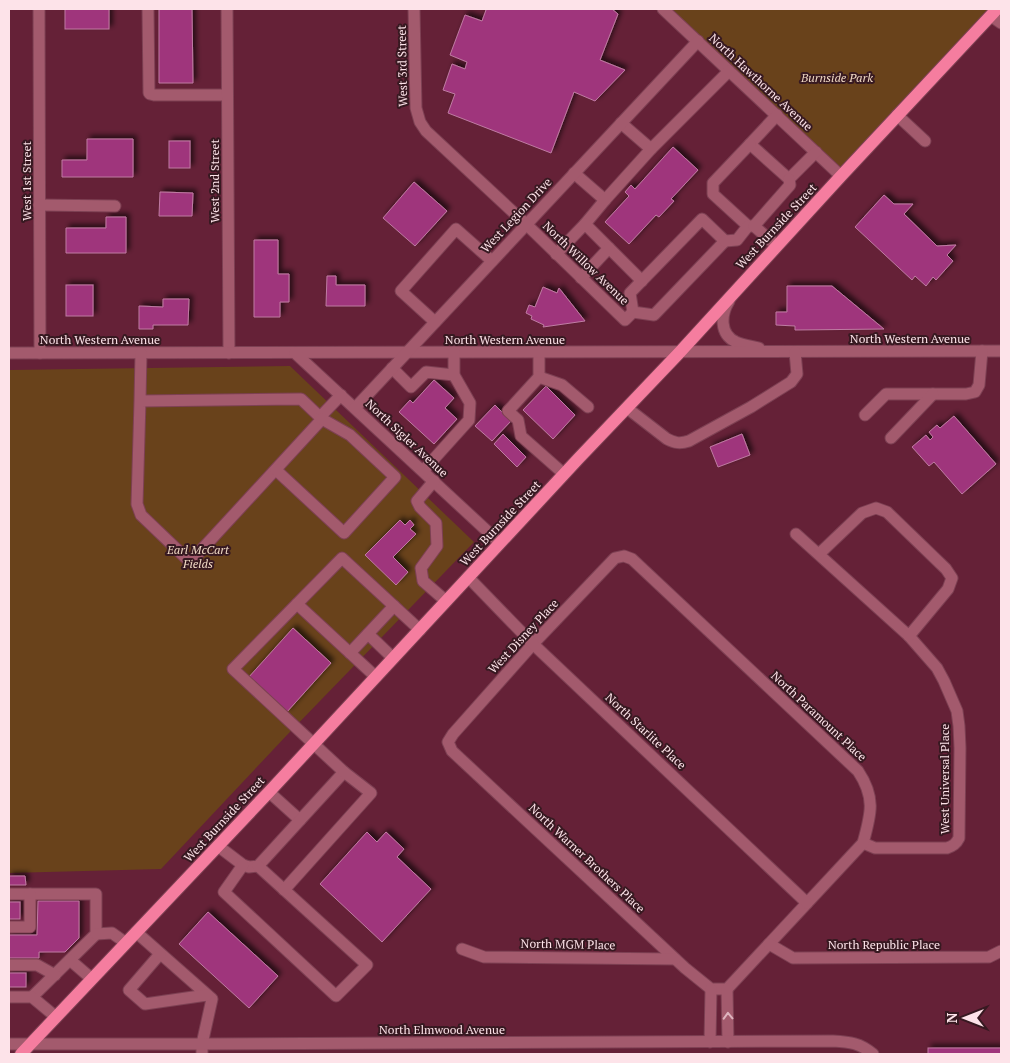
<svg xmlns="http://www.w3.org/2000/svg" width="1010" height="1063" font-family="'PT Serif',serif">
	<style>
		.green { fill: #69421b }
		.building { fill: #9f357b; stroke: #bf7ba3; filter: url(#shadow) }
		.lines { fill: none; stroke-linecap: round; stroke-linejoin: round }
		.minor-casing { stroke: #7d4053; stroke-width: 13 }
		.major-casing { stroke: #7d4053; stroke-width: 14 }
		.minor { stroke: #a35a6d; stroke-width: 11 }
		.major { stroke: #f57d9f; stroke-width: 12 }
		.oneway { stroke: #deb3be }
		.labels { text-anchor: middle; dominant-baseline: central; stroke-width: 4; stroke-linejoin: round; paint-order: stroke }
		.street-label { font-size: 12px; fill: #fde3e9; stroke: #371921 }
		.park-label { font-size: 12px; font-style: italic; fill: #f1dac5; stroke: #371921 }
	</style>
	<defs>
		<filter id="shadow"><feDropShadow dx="3.5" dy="-3.5" stdDeviation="2.5" flood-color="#0009"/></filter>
	</defs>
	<rect width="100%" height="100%" fill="#652137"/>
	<g class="green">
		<path d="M663 9H997L841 176Z"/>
		<path d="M290 366 474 542 287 735 161 869 9 873V370Z"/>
	</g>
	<g class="building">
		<rect x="65" y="9" width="44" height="20"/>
		<path d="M159 9H192L193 83H159Z"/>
		<path d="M483 9H612L618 14 600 60 625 70 595 101 574 92 551 153 448 113 455 94 443 90 452 64 465 69 467 62 450 55 465 15 482 21 486 10Z"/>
		<path d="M87 139H133V177H62V160H87Z"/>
		<rect x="169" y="141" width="21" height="27"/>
		<path d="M673 147 698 170 671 199 674 201 659 217 656 215 629 244 605 222 629 196 625 192 631 185 635 189Z"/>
		<path d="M414 182 447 211 415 246 383 218Z"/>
		<path d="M160 192 193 193 192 216H159Z"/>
		<path d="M884 195 894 204H913L904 214 937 246 956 245 947 255 953 261 936 280 933 277 926 286 915 276 912 280 855 227Z"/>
		<path d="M106 217H126V253H66V228H106Z"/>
		<path d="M254 240H278V274H289V302H280V317H254Z"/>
		<path d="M327 276H336V285H365V306H326Z"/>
		<rect x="66" y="285" width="27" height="31"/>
		<path d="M787 286H832L884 329 795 330V326L776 325V312H787Z"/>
		<path d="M543 287 557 293 559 288 585 321 543 327 544 325 531 319 532 316 526 313 529 305 535 307Z"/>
		<path d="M163 299H189L188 325H153V329H139V306L163 307Z"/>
		<path d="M434 380 454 398 445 408 457 419 434 444 399 412 410 400 413 403Z"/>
		<path d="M546 386 575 415 553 439 523 410Z"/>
		<path d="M495 405 511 421 492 441 475 426Z"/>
		<path d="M954 416 996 464 962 494 934 462 929 466 912 447 926 435 930 440 933 437 929 432 937 425 940 428Z"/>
		<path d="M503 434 526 457 517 467 494 444Z"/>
		<path d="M742 434 750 455 718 467 710 447Z"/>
		<path d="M400 520 405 525 410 520 414 525 410 529 416 534 393 557 408 572 396 585 365 555Z"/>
		<path d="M293 628 331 663 286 713 248 678Z"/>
		<path d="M367 832 377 842 386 832 404 849 397 857 431 889 382 942 320 884Z"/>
		<path d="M9 876H25L26 885H9Z"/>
		<path d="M38 901H79V938L65 952H39V958H9V935H37Z"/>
		<rect x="9" y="902" width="11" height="17"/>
		<path d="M208 912 278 976 249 1008 179 944Z"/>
		<rect x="9" y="973" width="17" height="14"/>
		<rect x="928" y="1048" width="73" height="6"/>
	</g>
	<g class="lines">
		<g class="minor-casing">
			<g id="minor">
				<path d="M39 9 40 353"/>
				<path d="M148 9 149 93 150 94 154 95H227"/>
				<path d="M227 9 229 353"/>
				<path d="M414 9 416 108 420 122 426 131 526 224 625 320 633 312"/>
				<path d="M663 9 841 176"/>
				<path d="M991 16 1001 23"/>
				<path d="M777 115 750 144 789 179 816 152"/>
				<path d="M897 115 925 141"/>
				<path d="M621 123 651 149"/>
				<path d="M750 144 713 183V194L748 226H754"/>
				<path d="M574 173 605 200 585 224"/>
				<path d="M605 200 651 149 729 71"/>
				<path d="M39 205 115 206"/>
				<path d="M702 219 725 241 654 315 633 312 630 293Z"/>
				<path d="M725 241 737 240 748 226"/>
				<path d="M777 246 754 226 790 185 789 179"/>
				<path d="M556 254 585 224 642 281"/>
				<path d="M581 278 609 248"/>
				<path d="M729 301C721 314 719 334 736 342 743 345 751 346 759 348"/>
				<path d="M435 322 401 291 456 229 492 261"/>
				<path d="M539 352V377L508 411 518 420 521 436 564 474"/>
				<path d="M9 353 1001 351"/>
				<path d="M295 353 500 543"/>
				<path d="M392 368 411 387 426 372 454 375"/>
				<path d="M539 377 562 385 588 407"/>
				<path d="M140 401 137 504 141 515 187 559H193L322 419 301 399 140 401 141 353"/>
				<path d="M355 408 698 41"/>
				<path d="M627 408 667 439C675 443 680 444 689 441L751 407 791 382 797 374 795 352"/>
				<path d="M865 415 886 394H966L975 392 979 385 982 351"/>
				<path d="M320 417 341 395"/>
				<path d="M891 438 933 394"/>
				<path d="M276 470 344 533 395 477 350 435 322 419"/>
				<path d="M423 471 469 420 470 403 454 375V352"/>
				<path d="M434 481 417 501 420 507 436 523 437 546 421 568 423 581 446 601"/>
				<path d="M796 534 909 636 937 668 944 681 957 711 959 726 960 748 959 838C956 844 953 846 947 848H875L863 843"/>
				<path d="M819 554 862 513 876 508 887 512 946 569 952 578 948 589 909 636"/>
				<path d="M624 556 632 559 858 771C876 798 871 814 863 843L727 989H711L685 968 452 751 448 742 453 734 533 644 615 558Z"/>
				<path d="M468 577 533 644 807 903"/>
				<path d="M297 604 376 677"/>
				<path d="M368 634 393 658"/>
				<path d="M350 653 394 606"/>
				<path d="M269 792 300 820"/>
				<path d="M218 846 243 865 249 867 258 866 344 772 233 669 342 558 420 630"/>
				<path d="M243 865 224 892 336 996 367 965 258 866"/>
				<path d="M284 890 371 793 344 772"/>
				<path d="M9 894H96V934L32 997"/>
				<path d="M9 927H30V894"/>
				<path d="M136 932 212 999 202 1044V1054"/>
				<path d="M96 934 112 933 126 943"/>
				<path d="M769 944 793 958 989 957 1001 951"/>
				<path d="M462 949 484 957 675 959"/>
				<path d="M160 954 129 990 145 1004 207 995"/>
				<path d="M70 960 92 979"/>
				<path d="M9 965H37L55 975"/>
				<path d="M727 989 728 1042"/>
				<path d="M9 997H32L56 1017"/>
				<path d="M710 1042 711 989"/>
				<path d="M9 1044H202L833 1041C850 1042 860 1043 873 1054"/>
			</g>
		</g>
		<g class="major-casing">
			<path id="major" d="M21 1054 269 792 578 459 680 352 841 176 997 9"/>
		</g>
		<use href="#minor" class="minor"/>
		<use href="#major" class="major"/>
	</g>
	<defs><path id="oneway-chevron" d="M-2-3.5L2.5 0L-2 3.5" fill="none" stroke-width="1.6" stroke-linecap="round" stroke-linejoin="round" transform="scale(1.25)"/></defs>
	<use class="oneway" href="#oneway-chevron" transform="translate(728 1016) rotate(-92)"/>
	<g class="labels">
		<g class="street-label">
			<text transform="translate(402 66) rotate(-91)">West 3rd Street</text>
			<text transform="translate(761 82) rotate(43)">North Hawthorne Avenue</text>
			<text transform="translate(26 181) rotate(-90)">West 1st Street</text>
			<text transform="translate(214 181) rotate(-90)">West 2nd Street</text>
			<text transform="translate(516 215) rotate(-47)">West Legion Drive</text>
			<text transform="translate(776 226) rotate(-47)">West Burnside Street</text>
			<text transform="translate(586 263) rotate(44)">North Willow Avenue</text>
			<text x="910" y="338">North Western Avenue</text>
			<text x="100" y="339">North Western Avenue</text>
			<text x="505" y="339">North Western Avenue</text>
			<text transform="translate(407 438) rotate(43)">North Sigler Avenue</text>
			<text transform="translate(500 523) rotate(-47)">West Burnside Street</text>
			<text transform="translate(523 636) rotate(-47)">West Disney Place</text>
			<text transform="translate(819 716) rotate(43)">North Paramount Place</text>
			<text transform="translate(646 731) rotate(43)">North Starlite Place</text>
			<text transform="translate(944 779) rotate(-90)">West Universal Place</text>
			<text transform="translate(224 819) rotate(-47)">West Burnside Street</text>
			<text transform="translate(587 858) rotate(43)">North Warner Brothers Place</text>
			<text transform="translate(568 944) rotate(1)">North MGM Place</text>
			<text x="884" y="944">North Republic Place</text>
			<text x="442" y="1029">North Elmwood Avenue</text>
		</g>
		<g class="park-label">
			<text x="837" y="77">Burnside Park</text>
			<text x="198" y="549">Earl McCart<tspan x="198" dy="14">Fields</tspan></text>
		</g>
	</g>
	<rect width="1010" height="1063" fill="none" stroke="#fde3e9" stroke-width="20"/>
	<g transform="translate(965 1018) rotate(270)" stroke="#371921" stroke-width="4" paint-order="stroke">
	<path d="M0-4L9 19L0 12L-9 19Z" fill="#fde3e9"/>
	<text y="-8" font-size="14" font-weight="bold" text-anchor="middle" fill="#fde3e9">N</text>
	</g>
</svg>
